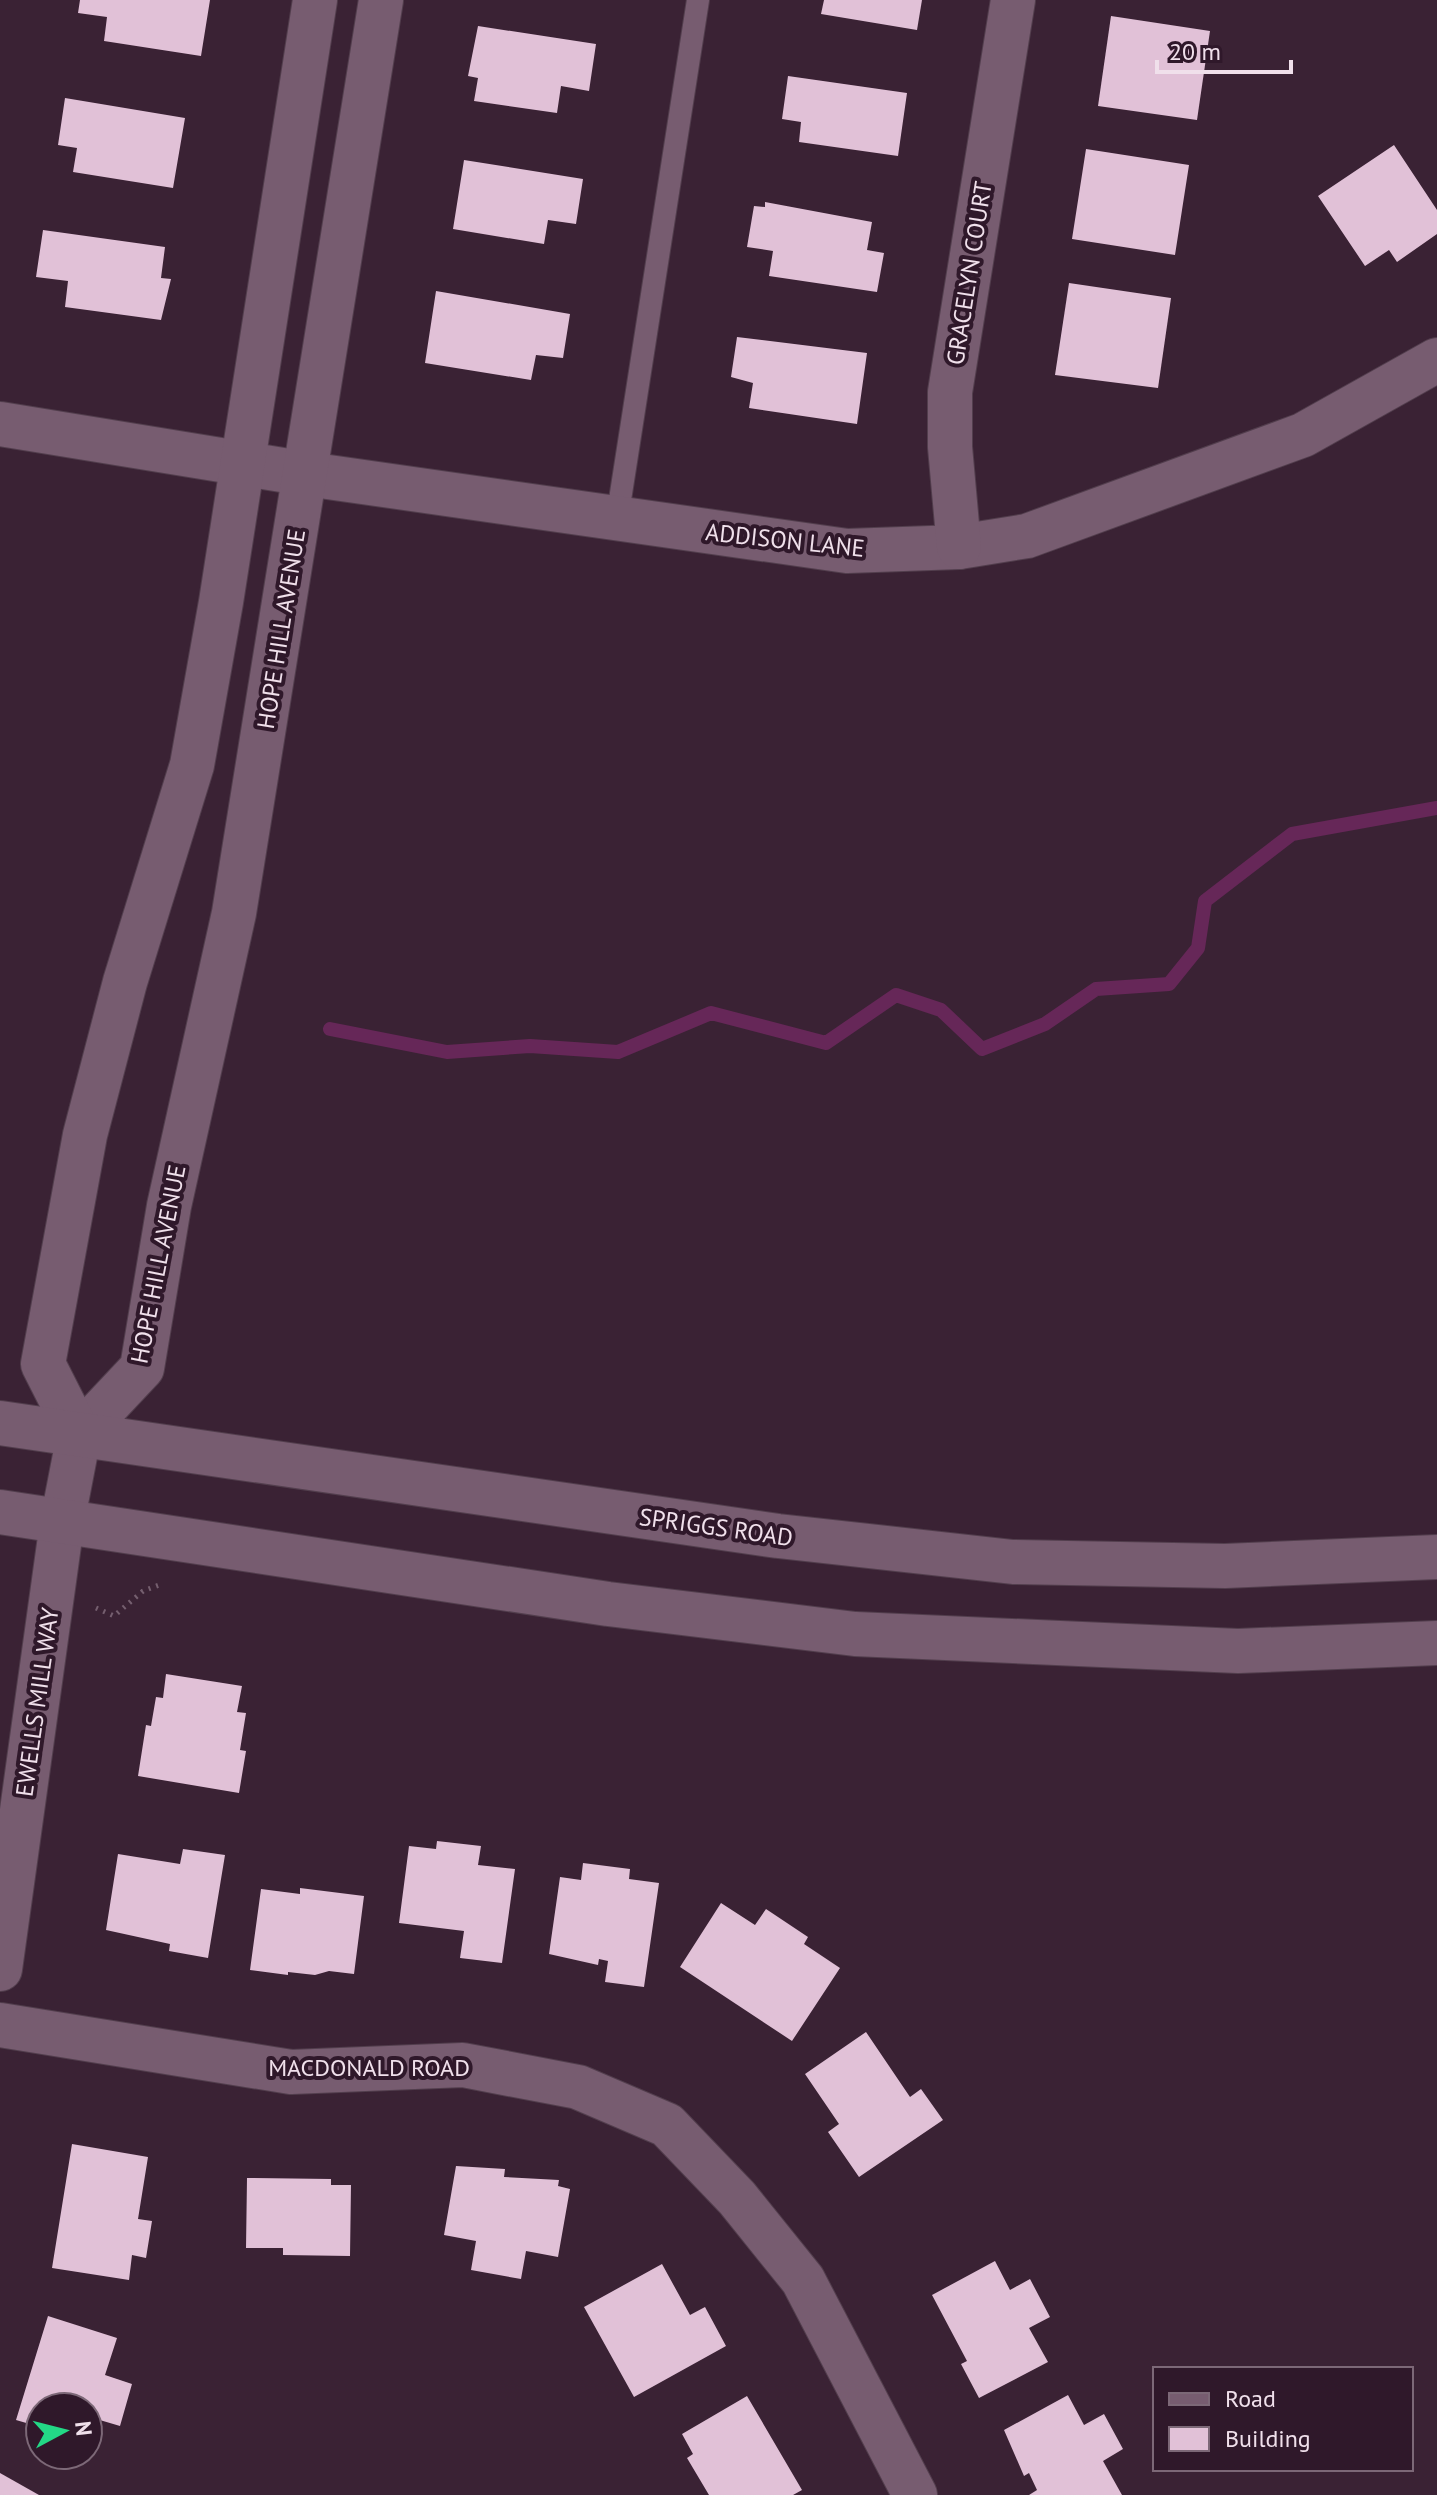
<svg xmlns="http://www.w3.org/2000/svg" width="1437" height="2495" font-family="'PT Sans',sans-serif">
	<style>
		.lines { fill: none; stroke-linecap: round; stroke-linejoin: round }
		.stream { stroke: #662758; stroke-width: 14 }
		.building { fill: #e1c1d7 }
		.lane-casing { stroke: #523e4d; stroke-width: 24 }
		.street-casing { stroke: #523e4d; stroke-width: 46 }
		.secondary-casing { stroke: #523e4d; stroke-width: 46 }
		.path { stroke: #755f6f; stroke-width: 5; stroke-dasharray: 2 6; stroke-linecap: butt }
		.lane { stroke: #775c70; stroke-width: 22 }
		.street { stroke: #775c70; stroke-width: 44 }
		.secondary { stroke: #775c70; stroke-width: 44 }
		.labels { text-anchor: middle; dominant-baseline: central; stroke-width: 8; stroke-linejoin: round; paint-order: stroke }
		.street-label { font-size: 24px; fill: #f0e0eb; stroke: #2f182a }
	</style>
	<rect width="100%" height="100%" fill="#3a2234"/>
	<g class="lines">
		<path class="stream" d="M330 1029 447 1052 530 1046 618 1052 711 1013 826 1043 896 995 941 1010 982 1049 1045 1024 1096 989 1169 984 1198 948 1205 901 1292 834 1437 808"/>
	</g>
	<g class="building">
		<path d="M80 0H210L201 56 104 41 107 17 78 13Z"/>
		<path d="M824 0H922L917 30 821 14Z"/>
		<path d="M1111 16 1210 31 1197 120 1098 106Z"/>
		<path d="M478 26 596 44 589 91 561 86 557 113 474 101 478 78 468 76Z"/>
		<path d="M788 76 907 93 898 156 799 142 801 122 782 119Z"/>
		<path d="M65 98 185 118 173 188 73 172 77 148 58 145Z"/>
		<path d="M1394 145 1437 210V234L1397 262 1389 250 1365 266 1318 196Z"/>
		<path d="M1086 149 1189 165 1175 255 1072 239Z"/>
		<path d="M464 160 583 179 576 224 548 220 544 244 453 229Z"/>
		<path d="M765 202 872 222 867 250 884 253 877 292 769 276 773 251 747 247 754 206 765 207Z"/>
		<path d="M43 230 165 247 161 278 171 279 161 320 65 307 68 281 36 277Z"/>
		<path d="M1069 283 1171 298 1158 388 1055 375Z"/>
		<path d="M436 291 570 314 563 358 536 355 531 380 425 363Z"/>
		<path d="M737 337 867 353 857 424 749 408 753 383 731 377Z"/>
		<path d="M166 1674 242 1686 237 1712 246 1713 240 1750 246 1751 239 1793 138 1776 146 1725 151 1726 156 1697 163 1698Z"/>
		<path d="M437 1841 481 1846 478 1865 515 1869 502 1963 460 1958 464 1931 399 1923 409 1846 436 1849Z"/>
		<path d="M183 1849 225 1855 208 1958 169 1951 170 1944 106 1930 118 1854 180 1864Z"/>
		<path d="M583 1863 630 1869 629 1879 659 1883 644 1987 605 1982 608 1961 599 1959 598 1965 549 1954 560 1877 581 1880Z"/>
		<path d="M300 1888 364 1896 354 1974 329 1971 315 1975 288 1972V1975L250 1970 261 1889 300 1894Z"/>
		<path d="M721 1903 755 1925 766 1909 808 1937 804 1944 840 1968 792 2041 680 1967Z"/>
		<path d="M866 2032 910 2097 921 2089 943 2120 859 2177 828 2132 839 2124 805 2074Z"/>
		<path d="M72 2144 148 2157 138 2219 152 2221 146 2258 132 2255 129 2280 52 2268Z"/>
		<path d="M456 2166 505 2169 504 2177 559 2180 558 2186 570 2189 558 2257 526 2251 521 2279 471 2270 476 2241 444 2235Z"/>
		<path d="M247 2178 331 2179V2185H351L350 2256 283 2255V2248H246Z"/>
		<path d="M995 2261 1010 2290 1030 2279 1050 2317 1029 2328 1048 2362 979 2398 961 2364 967 2361 932 2295Z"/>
		<path d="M662 2264 690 2315 705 2307 726 2346 634 2397 584 2307Z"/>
		<path d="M48 2316 117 2338 105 2375 132 2384 120 2426 93 2418 88 2431V2407H40V2427L16 2420Z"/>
		<path d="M1068 2395 1084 2425 1104 2414 1123 2449 1103 2461 1122 2495H1029L1037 2490 1029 2473 1024 2476 1004 2430Z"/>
		<path d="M747 2396 802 2490 793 2495H709L687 2458 693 2454 682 2434Z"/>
		<path d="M0 2473 39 2495H0Z"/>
	</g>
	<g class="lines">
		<g class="lane-casing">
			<path id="lane" d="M617 519 698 0"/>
		</g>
		<g class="street-casing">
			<g id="street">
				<path d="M0 424 307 474 847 551 959 547 1027 536 1303 435 1437 360"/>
				<path d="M959 547 950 447V392L1013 0"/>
				<path d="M79 1435 142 1368 169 1206 234 913 381 0"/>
				<path d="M79 1435 43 1364 85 1135 125 982 192 765 221 602 315 0"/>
				<path d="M0 1969 62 1523 79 1435"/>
				<path d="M0 2025 291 2072 463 2065 578 2087 667 2125 737 2198 803 2280 915 2495"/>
			</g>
		</g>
		<g class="secondary-casing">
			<g id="secondary">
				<path d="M0 1423 778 1536 1013 1562 1225 1566 1437 1557"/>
				<path d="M0 1512 608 1604 855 1634 1238 1651 1437 1643"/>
			</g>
		</g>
		<path class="path" d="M96 1608 114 1616 143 1591 162 1584"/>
		<use href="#lane" class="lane"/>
		<use href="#street" class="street"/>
		<use href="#secondary" class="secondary"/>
	</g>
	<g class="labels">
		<g class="street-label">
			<text transform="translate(969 273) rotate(-81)">GRACELYN COURT</text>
			<text transform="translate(785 540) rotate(6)">ADDISON LANE</text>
			<text transform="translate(281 629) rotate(-81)">HOPE HILL AVENUE</text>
			<text transform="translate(158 1264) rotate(-79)">HOPE HILL AVENUE</text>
			<text transform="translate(716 1527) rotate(8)">SPRIGGS ROAD</text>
			<text transform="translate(37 1702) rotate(-82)">EWELLS MILL WAY</text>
			<text x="369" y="2067">MACDONALD ROAD</text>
		</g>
	</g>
	<rect x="1153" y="2367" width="260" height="104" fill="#2f182a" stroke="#7c6877" stroke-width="2"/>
	<rect x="1169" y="2393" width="40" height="12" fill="#775c70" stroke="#7c6877" stroke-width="2"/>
	<text x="1225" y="2407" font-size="24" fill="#f0e0eb">Road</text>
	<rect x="1169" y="2427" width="40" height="24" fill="#e1c1d7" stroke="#7c6877" stroke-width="2"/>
	<text x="1225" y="2447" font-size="24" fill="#f0e0eb">Building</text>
	<g transform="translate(64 2431) rotate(83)"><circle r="38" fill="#2f182a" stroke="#7c6877" stroke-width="2"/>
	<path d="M0-6L14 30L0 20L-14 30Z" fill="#23d886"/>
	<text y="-12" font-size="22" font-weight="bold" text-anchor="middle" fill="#f0e0eb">N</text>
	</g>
	<path d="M1157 60v12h134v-12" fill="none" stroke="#f0e0eb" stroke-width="4"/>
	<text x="1169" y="60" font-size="24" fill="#f0e0eb" stroke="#2f182a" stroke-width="6" paint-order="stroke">20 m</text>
</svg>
